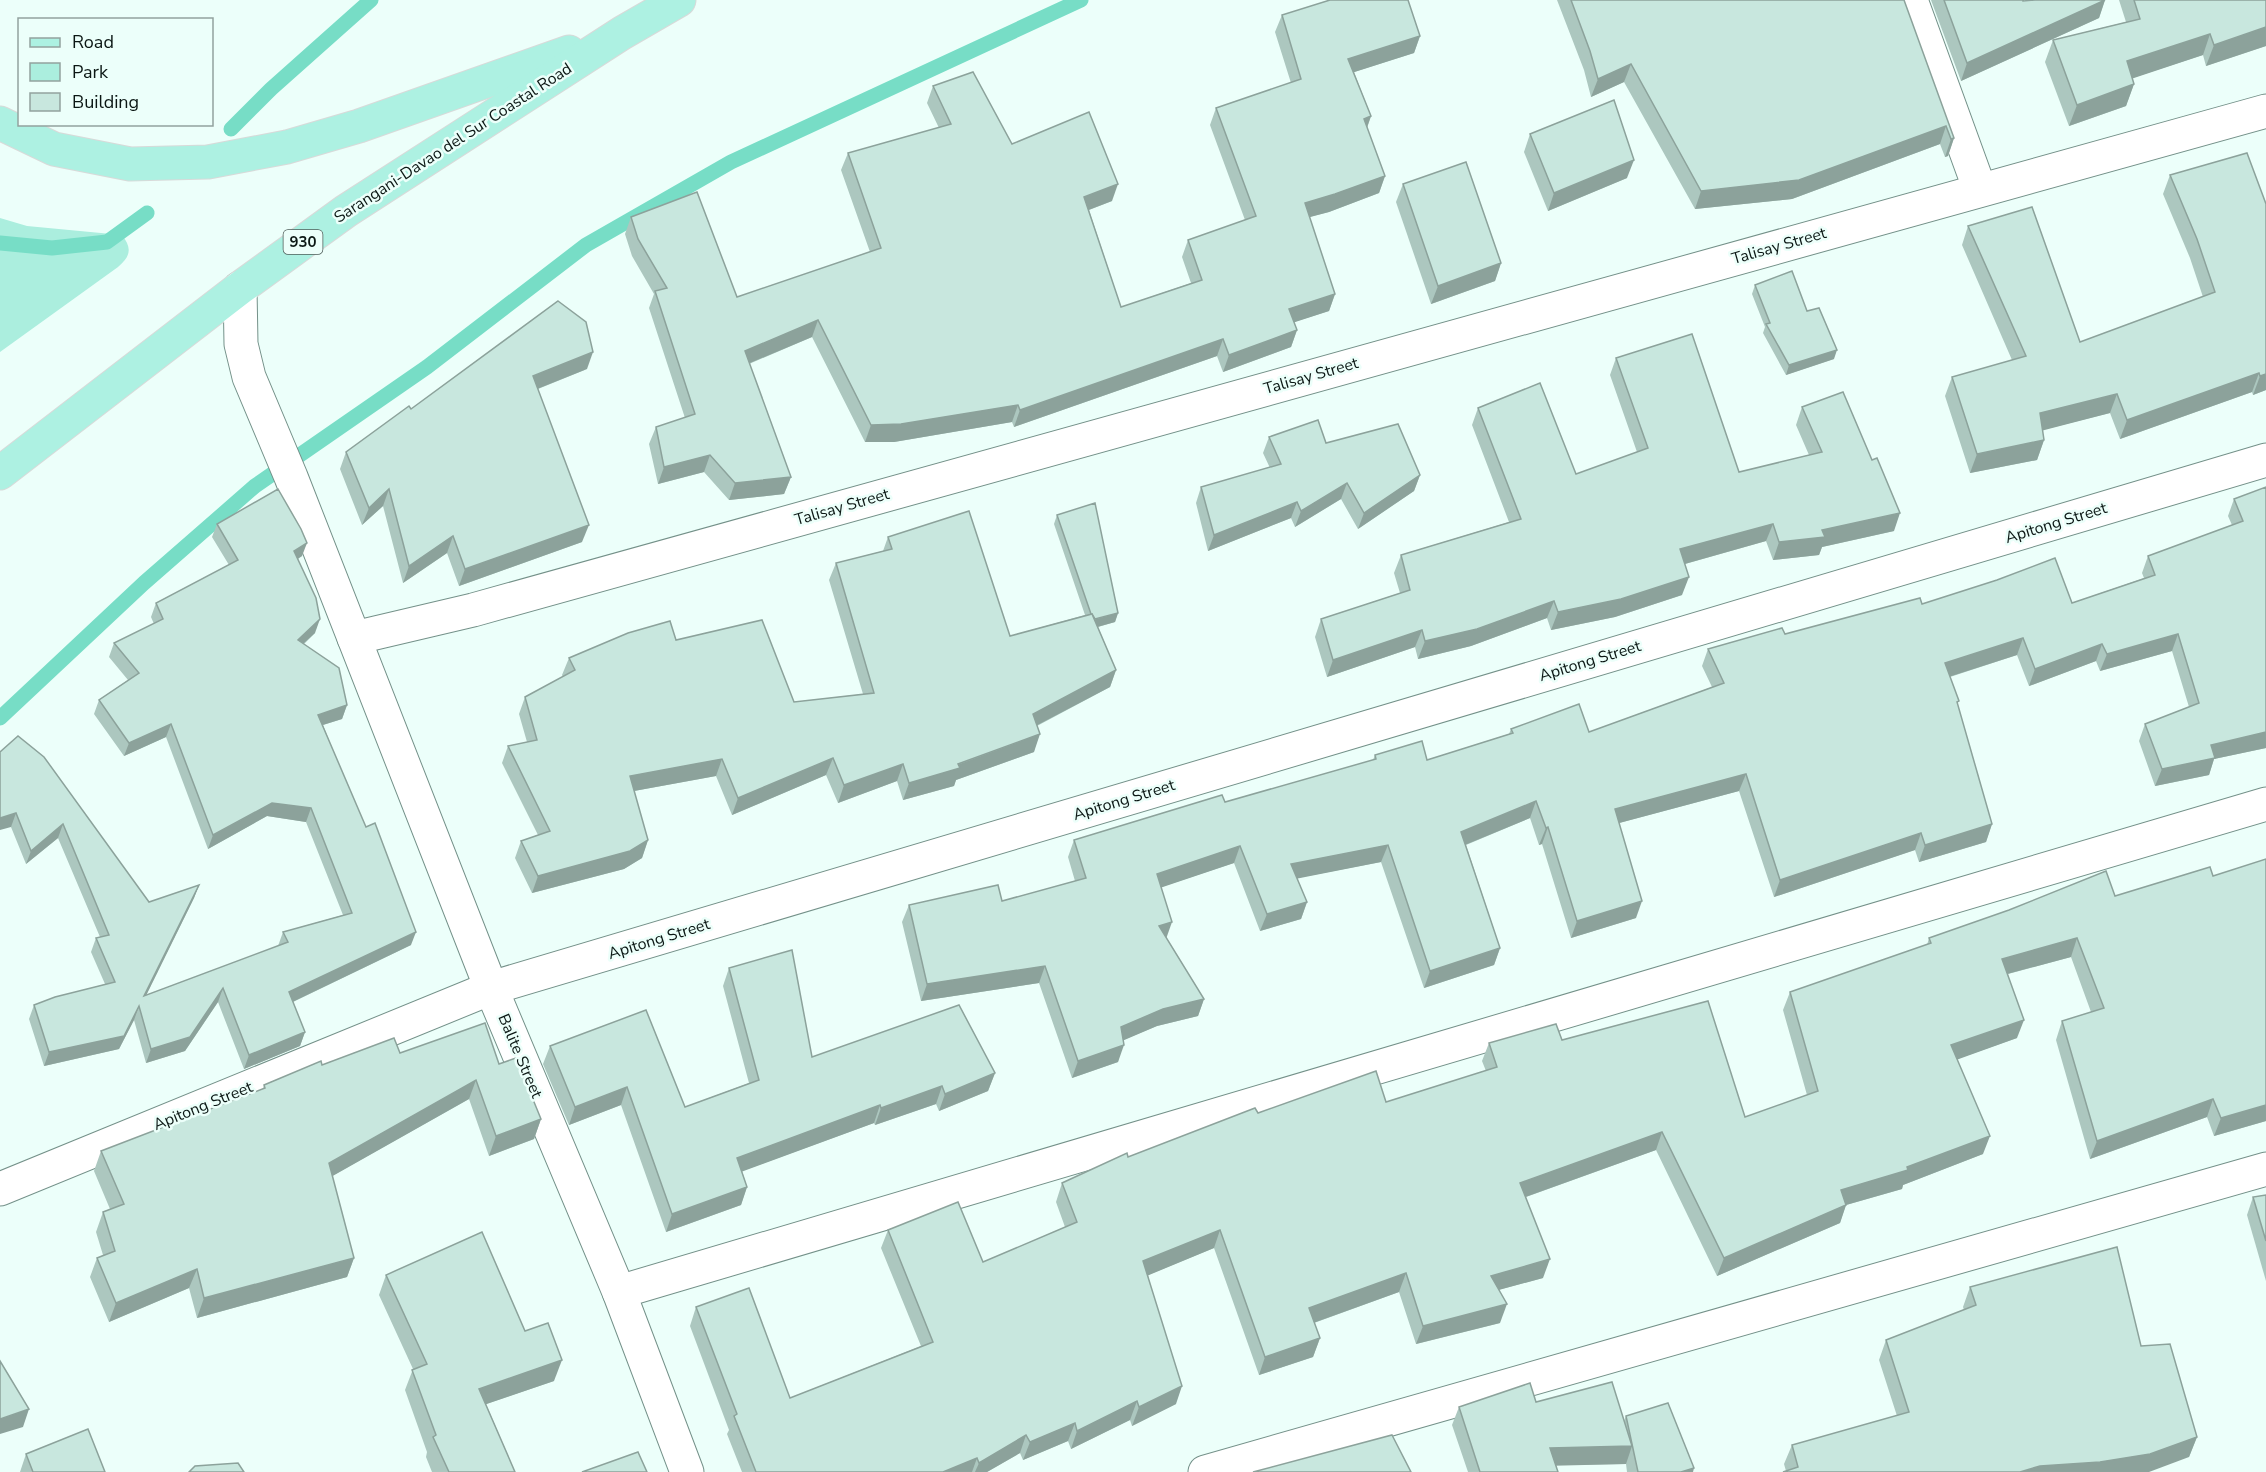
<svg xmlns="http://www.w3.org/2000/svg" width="2266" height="1472" font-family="'Nunito Sans',sans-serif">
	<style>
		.green { fill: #abeede }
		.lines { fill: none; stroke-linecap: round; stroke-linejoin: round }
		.stream { stroke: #77ddc6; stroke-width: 15 }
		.minor-casing { stroke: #749189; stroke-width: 35 }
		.major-casing { stroke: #d8dad9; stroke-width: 35 }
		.minor { stroke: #fff; stroke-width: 33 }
		.major { stroke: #adf1e2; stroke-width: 33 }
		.wall { fill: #acc7bf }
		.shaded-wall { fill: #8ca29b }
		.building { fill: #c8e7de; stroke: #8ca29b; stroke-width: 1.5 }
		.labels { text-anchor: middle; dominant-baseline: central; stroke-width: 5; stroke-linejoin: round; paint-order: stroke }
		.shield { fill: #ecfffa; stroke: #4e5d59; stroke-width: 1.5 }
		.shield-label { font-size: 15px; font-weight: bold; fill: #0b1714 }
		.street-label { font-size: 16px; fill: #0b1714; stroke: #ecfffa }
	</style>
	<rect width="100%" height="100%" fill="#ecfffa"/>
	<path class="green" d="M0 218 27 226 122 235C132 248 131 256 118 267L0 352Z"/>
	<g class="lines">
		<g class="stream">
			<path d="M231 129 271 89 371 0"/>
			<path d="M0 243 52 248 107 242 147 213"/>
			<path d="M0 718 144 583 255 486 427 367 586 245 731 162 1081 0"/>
		</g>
		<g class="minor-casing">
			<g id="minor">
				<path d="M1911 0 1980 190"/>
				<path d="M240 288 241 344 249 377 291 477 491 988 619 1292 687 1472"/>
				<path d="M354 638 473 610 2266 111"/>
				<path d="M0 1189 491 988 2266 460"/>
				<path d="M619 1292 2266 804"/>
				<path d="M1205 1472 2266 1169"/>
			</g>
		</g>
		<g class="major-casing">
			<g id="major">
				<path d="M0 123 54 149 130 164 208 162 287 147 359 126 569 52"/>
				<path d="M0 473 240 288 346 211 622 33 679 0"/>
			</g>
		</g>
		<use href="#minor" class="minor"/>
		<use href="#major" class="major"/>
	</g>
	<g class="wall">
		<path d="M1557 0H1904L1954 138 1948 156 1945 157 1940 144 1792 199 1695 209 1624 82 1591 97 1584 70Z"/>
		<path d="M1931 0H2023V1L2105 0 2099 18 1961 81Z"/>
		<path d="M2119 0H2266V46L2206 66 2203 55 2132 78 2134 84 2126 106 2069 126 2045 62 2053 40 2126 22Z"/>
		<path d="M1408 1 1420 36 1414 53 1354 72 1371 116 1367 128 1385 176 1379 193 1329 212 1309 217 1335 294 1329 311 1294 322 1297 330 1291 347 1223 372 1217 356 1014 427 1012 422 894 442H865L812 337 749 364 791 477 784 494 729 500 704 472 658 484 649 444 656 427 685 418 649 308 654 294 632 256 625 234 631 217 737 297 870 252 841 170 848 153 939 128 927 103 933 86 1012 144 1112 201 1089 210 1121 307 1191 283 1182 257 1188 240 1245 220 1210 125 1216 108 1291 83 1275 32 1282 15Z"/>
		<path d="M1530 134 1627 178 1548 211 1524 152Z"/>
		<path d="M2247 153 2266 390 2253 395 2252 392 2120 439 2110 413 2042 430 2044 440 2037 460 1970 473 1945 396 1952 377 2012 360 1962 245 1968 226 2080 342 2203 297 2190 258 2163 194 2170 175Z"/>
		<path d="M1403 184 1501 263 1495 281 1431 304 1396 202Z"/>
		<path d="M1755 285 1807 311 1834 359 1786 375 1763 333 1765 327 1752 294Z"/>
		<path d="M1616 358 1739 472 1809 455 1796 425 1802 407 1894 531 1822 547 1819 555 1773 560 1766 541 1685 564 1682 595 1615 617 1551 630 1547 618 1471 646 1418 659 1415 647 1327 677 1315 637 1321 619 1400 593 1394 573 1401 555 1509 522 1472 425 1478 408 1576 474 1637 452 1610 375Z"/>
		<path d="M587 369 538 389 582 542 459 586 447 553 403 583 383 506 362 525 340 469 346 452 411 409Z"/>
		<path d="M1269 437 1326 443 1420 475 1414 491 1358 529 1341 499 1295 527 1291 518 1208 551 1196 503 1201 487 1270 468 1263 453Z"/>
		<path d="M2266 487V748L2214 759 2209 775 2155 786 2139 741 2145 724 2189 707 2172 651 2100 671 2096 661 2029 686 2017 655 1950 677 1992 824 1986 842 1919 862 1915 850 1774 897 1739 791 1619 823 1636 918 1571 938 1542 844 1539 845 1530 818 1466 845 1500 948 1494 965 1424 988 1381 862 1297 878 1307 902 1301 919 1260 931 1234 863 1161 887 1166 937 1204 999 1198 1016 1157 1026 1123 1040 1118 1062 1072 1078 1039 983 921 1001 902 922 909 905 1002 901 1075 881 1068 857 1074 840 1225 802 1373 760 1375 755 1427 760 1509 734 1511 729 1589 732 1712 687 1702 666 1708 649 1785 634 1922 604 2072 603 2144 578 2142 573 2148 556 2232 525 2228 516 2234 499Z"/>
		<path d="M1057 515 1118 613 1115 622 1098 627 1116 670 1110 687 1037 726 1034 752 956 780 954 786 903 800 897 781 838 803 826 775 732 815 716 776 634 791 648 840 642 858 624 869 532 893 515 858 521 841 538 835 502 763 508 746 527 742 519 714 525 697 563 677 562 675 569 658 676 640 794 702 863 694 829 580 836 563 883 551 888 537 1010 636 1085 615 1054 524Z"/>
		<path d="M217 524 302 556 298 559 315 633 304 644 347 705 342 719 323 725 411 945 293 1002 305 1032 300 1046 244 1069 218 1002 185 1051 146 1063 134 1020 119 1049 44 1066 29 1019 34 1005 105 984 91 952 96 938 100 937 58 838 26 864 11 827 0 752 149 902 199 885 194 898 146 995 278 946 283 932 343 915 306 822 267 816 208 849 166 737 124 756 94 714 99 700 128 680 109 657 114 643 154 624 151 617 156 603 229 565 212 537Z"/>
		<path d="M2115 896 2266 1121 2214 1136 2207 1117 2090 1159 2056 1040 2062 1021 2091 1012 2071 957 2008 974 2017 1038 1957 1059 1983 1154 1903 1185 1902 1189 1846 1205 1840 1223 1717 1276 1656 1150 1526 1197 1543 1278 1498 1290 1500 1323 1416 1344 1399 1292 1314 1323 1320 1338 1313 1357 1259 1375 1214 1248 1148 1275 1176 1404 1132 1426 1130 1420 1071 1449 1068 1441 1023 1460 1020 1453 987 1472H742L727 1434 729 1430 690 1326 696 1307 790 1398 921 1346 881 1248 888 1230 983 1262 1065 1227 1056 1202 1062 1183 1128 1157 1258 1113 1386 1102 1486 1071 1482 1061 1489 1043 1562 1040 1745 1117 1807 1095 1783 1010 1790 992 1927 945 1929 938Z"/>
		<path d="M729 968 812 1057 995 1073 988 1091 939 1111 936 1104 875 1125 874 1123 742 1171 747 1187 741 1205 666 1232 621 1105 569 1125 543 1064 550 1046 685 1107 749 1083 723 986Z"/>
		<path d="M400 1053 499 1064 541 1119 534 1139 489 1156 469 1099 332 1176 354 1258 347 1277 197 1318 189 1288 109 1322 90 1277 97 1258 103 1255 96 1232 103 1212 110 1209 94 1171 101 1151 263 1089 264 1085 322 1065Z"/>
		<path d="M2266 1195V1281L2247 1215 2253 1197Z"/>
		<path d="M386 1275 525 1331 554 1381 486 1404 515 1472H432L426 1457 427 1452 405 1390 413 1369 379 1295Z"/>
		<path d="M1970 1287 2141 1346 2197 1437 2189 1457 1786 1471 1784 1464 1792 1445 1897 1416 1879 1360 1886 1340 1964 1310 1963 1307Z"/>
		<path d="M1536 1402 1624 1421 1626 1416 1693 1472H1627L1626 1464 1556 1465 1558 1472H1468L1452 1425 1459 1407Z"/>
		<path d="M26 1454 105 1472H20Z"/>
	</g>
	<g class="shaded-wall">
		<path d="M2105 0 2099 18 1961 81 1967 63Z"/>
		<path d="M2266 27V46L2206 66 2214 45Z"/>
		<path d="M2210 34 2203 55 2119 83 2127 61Z"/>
		<path d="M1420 36 1414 53 1342 76 1348 59Z"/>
		<path d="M1631 64 1624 82 1591 97 1598 79Z"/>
		<path d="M2134 84 2126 106 2069 126 2077 105Z"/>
		<path d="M1371 116 1365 133 1364 119Z"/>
		<path d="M1946 126 1940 144 1792 199 1695 209 1701 191Z"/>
		<path d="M1954 138 1948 156 1945 157 1951 139Z"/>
		<path d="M1634 160 1627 178 1548 211 1554 193Z"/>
		<path d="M1385 176 1379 193 1329 212 1299 220 1305 203Z"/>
		<path d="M1118 184 1112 201 1078 214 1084 197Z"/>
		<path d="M1501 263 1495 281 1431 304 1438 286Z"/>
		<path d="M1335 294 1329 311 1283 326 1289 309Z"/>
		<path d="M818 320 812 337 738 368 745 351Z"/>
		<path d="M1297 330 1291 347 1223 372 1229 355Z"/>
		<path d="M1223 339 1217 356 1014 427 1020 410Z"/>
		<path d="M1837 350 1834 359 1786 375 1789 365Z"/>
		<path d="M593 352 587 369 527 393 533 376Z"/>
		<path d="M2259 373 2252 392 2120 439 2127 420Z"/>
		<path d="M2266 374V390L2253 395 2260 376Z"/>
		<path d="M2117 394 2110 413 2033 433 2040 413Z"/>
		<path d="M1018 405 1012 422 894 442H865L871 425Z"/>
		<path d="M2044 440 2037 460 1970 473 1977 454Z"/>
		<path d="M710 455 704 472 658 484 664 467Z"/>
		<path d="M1420 475 1414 491 1358 529 1364 513Z"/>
		<path d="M791 477 784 494 729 500 735 483Z"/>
		<path d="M1347 483 1341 499 1295 527 1301 511Z"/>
		<path d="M389 489 383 506 362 525 369 508Z"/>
		<path d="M1297 502 1291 518 1208 551 1214 535Z"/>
		<path d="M1900 513 1894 531 1822 547 1819 555 1773 560 1779 542 1822 530Z"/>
		<path d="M1773 524 1766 541 1674 567 1680 549Z"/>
		<path d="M589 525 582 542 459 586 465 569Z"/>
		<path d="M453 536 447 553 403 583 409 566Z"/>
		<path d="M307 543 302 556 289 564 294 551Z"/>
		<path d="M1689 577 1682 595 1615 617 1551 630 1558 612Z"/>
		<path d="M1554 601 1547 618 1471 646 1418 659 1425 641Z"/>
		<path d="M1118 613 1115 622 1090 629 1093 620Z"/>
		<path d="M320 619 315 633 293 653 298 640Z"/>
		<path d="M1422 630 1415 647 1327 677 1333 660Z"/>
		<path d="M2178 634 2172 651 2100 671 2107 654Z"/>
		<path d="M2023 638 2017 655 1939 680 1945 663Z"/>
		<path d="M2102 644 2096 661 2029 686 2035 669Z"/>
		<path d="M1116 670 1110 687 1026 731 1033 714Z"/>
		<path d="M347 705 342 719 313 728 318 715Z"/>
		<path d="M171 724 166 737 124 756 129 743Z"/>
		<path d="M2266 732V748L2214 759 2209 775 2155 786 2162 769 2211 745Z"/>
		<path d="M1040 734 1034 752 956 780 954 786 903 800 909 783Z"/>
		<path d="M833 758 826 775 732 815 738 798Z"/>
		<path d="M722 759 716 776 623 793 630 776Z"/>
		<path d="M903 764 897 781 838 803 844 785Z"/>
		<path d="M1746 774 1739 791 1608 826 1615 809Z"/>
		<path d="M1536 801 1530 818 1455 849 1461 832Z"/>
		<path d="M272 803 311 808 306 822 267 816 208 849 213 835Z"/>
		<path d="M16 813 11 827 0 830V818Z"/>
		<path d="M63 824 58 838 26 864 31 851Z"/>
		<path d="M1992 824 1986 842 1919 862 1925 845Z"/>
		<path d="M1548 827 1542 844 1539 845 1546 828Z"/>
		<path d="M1921 833 1915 850 1774 897 1780 880Z"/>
		<path d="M648 840 642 858 624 869 532 893 538 876Z"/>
		<path d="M1388 845 1381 862 1285 881 1291 864Z"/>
		<path d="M1240 846 1234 863 1151 891 1157 874Z"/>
		<path d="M199 885 194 898 139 1010 144 996Z"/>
		<path d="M1642 901 1636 918 1571 938 1577 921Z"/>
		<path d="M1307 902 1301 919 1260 931 1267 914Z"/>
		<path d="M1172 922 1166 939 1159 926Z"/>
		<path d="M416 932 411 945 284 1006 289 992Z"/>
		<path d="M2077 938 2071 957 1996 977 2002 959Z"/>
		<path d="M1500 948 1494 965 1424 988 1430 971Z"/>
		<path d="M1045 966 1039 983 921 1001 927 984Z"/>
		<path d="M223 988 218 1002 185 1051 146 1063 151 1049Z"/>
		<path d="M1204 999 1198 1016 1157 1026 1115 1044 1121 1027 1163 1009Z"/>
		<path d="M139 1006 134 1020 119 1049 44 1066 49 1052Z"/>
		<path d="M2024 1020 2017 1038 1945 1064 1951 1045Z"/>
		<path d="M305 1032 300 1046 244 1069 249 1055Z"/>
		<path d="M1124 1045 1118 1062 1072 1078 1078 1061Z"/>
		<path d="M995 1073 988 1091 939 1111 945 1094Z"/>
		<path d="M476 1080 469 1099 322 1182 329 1163Z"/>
		<path d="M942 1086 936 1104 875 1125 881 1108Z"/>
		<path d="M627 1087 621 1105 569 1125 575 1107Z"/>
		<path d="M2213 1099 2207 1117 2090 1159 2097 1141Z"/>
		<path d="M880 1105 874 1123 730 1176 737 1158Z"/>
		<path d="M2266 1105V1121L2214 1136 2221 1118Z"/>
		<path d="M541 1119 534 1139 489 1156 496 1136Z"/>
		<path d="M1662 1132 1656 1150 1514 1201 1520 1183Z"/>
		<path d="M1990 1136 1983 1154 1903 1185 1902 1189 1846 1205 1840 1223 1717 1276 1724 1258 1841 1190 1907 1167Z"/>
		<path d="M747 1187 741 1205 666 1232 672 1214Z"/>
		<path d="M1220 1230 1214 1248 1137 1280 1143 1261Z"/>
		<path d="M354 1258 347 1277 197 1318 204 1298Z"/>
		<path d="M1550 1259 1543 1278 1484 1294 1491 1276Z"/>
		<path d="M197 1269 189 1288 109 1322 116 1303Z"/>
		<path d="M1406 1273 1399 1292 1302 1327 1309 1308Z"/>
		<path d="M1507 1304 1500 1323 1416 1344 1423 1326Z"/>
		<path d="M1320 1338 1313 1357 1259 1375 1265 1357Z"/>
		<path d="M562 1360 554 1381 472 1409 479 1389Z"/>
		<path d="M1182 1386 1176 1404 1132 1426 1139 1407Z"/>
		<path d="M1137 1401 1130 1420 1071 1449 1077 1431Z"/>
		<path d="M29 1409 23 1427 0 1434V1419Z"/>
		<path d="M1075 1423 1068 1441 1023 1460 1030 1442Z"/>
		<path d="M1026 1435 1020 1453 987 1472H975L979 1463Z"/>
		<path d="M2197 1437 2189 1457 2149 1472H2020L2040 1466Z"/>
		<path d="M1632 1446 1626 1464 1543 1466 1550 1448Z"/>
		<path d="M977 1458 972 1472H943Z"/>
		<path d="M1694 1468 1693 1472H1681Z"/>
	</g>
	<g class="building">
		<path d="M1330 0H1408L1420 36 1348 59 1371 116 1364 119 1385 176 1335 194 1305 203 1335 294 1289 309 1297 330 1229 355 1223 339 1020 410 1018 405 901 424 871 425 818 320 745 351 791 477 735 483 710 455 664 467 656 427 695 414 655 291 667 288 638 239 631 217 697 192 737 297 881 248 848 153 951 124 933 86 973 72 1012 144 1089 112 1118 184 1084 197 1121 307 1202 280 1188 240 1256 216 1216 108 1301 79 1282 15Z"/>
		<path d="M1571 0H1904L1954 138 1951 139 1946 126 1799 180 1701 191 1631 64 1598 79 1590 51Z"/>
		<path d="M1944 0H2023V1L2035 0H2105L1967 63Z"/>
		<path d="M2134 0H2266V27L2214 45 2210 34 2127 61 2134 84 2077 105 2053 40 2140 19Z"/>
		<path d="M1614 100 1634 160 1554 193 1530 134Z"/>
		<path d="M2247 153 2266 204V374L2260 376 2259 373 2127 420 2117 394 2040 413 2044 440 1977 454 1952 377 2026 356 1968 226 2032 207 2080 342 2215 292 2197 239 2170 175Z"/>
		<path d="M1466 162 1501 263 1438 286 1403 184Z"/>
		<path d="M1792 271 1807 311 1819 308 1837 350 1789 365 1766 324 1770 323 1755 285Z"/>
		<path d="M558 301 586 322 593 352 533 376 589 525 465 569 453 536 409 566 389 489 369 508 346 452 409 406 411 409Z"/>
		<path d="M1692 334 1739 472 1822 452 1802 407 1843 392 1872 460 1877 458 1900 513 1822 530 1825 537 1779 542 1773 524 1680 549 1689 577 1621 599 1558 612 1554 601 1477 629 1425 641 1422 630 1333 660 1321 619 1410 590 1401 555 1521 519 1478 408 1540 383 1576 474 1648 448 1616 358Z"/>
		<path d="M1318 420 1326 443 1398 424 1420 475 1364 513 1347 483 1301 511 1297 502 1214 535 1201 487 1281 464 1269 437Z"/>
		<path d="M2266 487V732L2211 745 2215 758 2162 769 2145 724 2199 703 2178 634 2107 654 2102 644 2035 669 2023 638 1945 663 1959 701 1957 702 1992 824 1925 845 1921 833 1780 880 1746 774 1615 809 1642 901 1577 921 1548 827 1546 828 1536 801 1461 832 1500 948 1430 971 1388 845 1291 864 1307 902 1267 914 1240 846 1157 874 1172 922 1159 926 1204 999 1163 1009 1121 1027 1124 1045 1078 1061 1045 966 927 984 909 905 998 885 1002 901 1086 878 1074 840 1222 795 1225 802 1376 759 1375 755 1422 741 1427 760 1513 733 1511 729 1579 704 1589 732 1724 683 1708 649 1782 628 1785 634 1920 598 1922 604 1997 580 2055 558 2072 603 2155 575 2148 556 2243 521 2234 499Z"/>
		<path d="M278 489 301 529 307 543 294 551 316 598 320 619 298 640 339 668 347 705 318 715 366 827 375 823 416 932 289 992 305 1032 249 1055 223 988 190 1037 151 1049 139 1006 124 1036 49 1052 34 1005 55 997 115 982 96 938 109 935 63 824 31 851 16 813 0 818V752L18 736 44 757 149 902 199 885 144 996 288 942 283 932 352 913 311 808 272 803 213 835 171 724 129 743 99 700 139 673 114 643 163 619 156 603 238 560 217 524Z"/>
		<path d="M1095 503 1118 613 1095 619 1092 614H1091L1057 515Z"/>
		<path d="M969 511 1010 636 1092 614 1116 670 1033 714 1040 734 958 764 960 768 909 783 903 764 844 785 833 758 738 798 722 759 630 776 648 840 630 851 538 876 521 841 550 831 508 746 537 740 525 697 575 670 569 658 628 633 670 621 676 640 762 620 794 702 874 693 836 563 892 549 888 537Z"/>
		<path d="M2266 859V1105L2221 1118 2213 1099 2097 1141 2062 1021 2104 1008 2077 938 2002 959 2024 1020 1951 1045 1990 1136 1907 1167 1908 1170 1841 1190 1846 1205 1724 1258 1662 1132 1520 1183 1550 1259 1491 1276 1507 1304 1423 1326 1406 1273 1309 1308 1320 1338 1265 1357 1220 1230 1143 1261 1182 1386 1139 1407 1137 1401 1077 1431 1075 1423 1030 1442 1026 1435 979 1463 977 1458 943 1472H756L734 1416 737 1414 696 1307 749 1288 790 1398 933 1342 888 1230 958 1202 983 1262 1077 1222 1062 1183 1127 1153 1128 1157 1255 1108 1258 1113 1376 1071 1386 1102 1497 1067 1489 1043 1556 1024 1562 1040 1708 1001 1745 1117 1818 1091 1790 992 1931 943 1929 938 2009 910 2106 871 2115 896 2210 867 2213 876Z"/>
		<path d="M792 950 812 1057 959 1005 995 1073 945 1094 942 1086 881 1108 880 1105 737 1158 747 1187 672 1214 627 1087 575 1107 550 1046 646 1010 685 1107 759 1080 729 968Z"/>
		<path d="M485 1023 499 1064 516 1058 541 1119 496 1136 476 1080 329 1163 354 1258 204 1298 197 1269 116 1303 97 1258 115 1251 103 1212 124 1204 101 1151 265 1088 264 1085 321 1061 322 1065 394 1038 400 1053Z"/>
		<path d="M2266 1195V1241L2253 1197Z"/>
		<path d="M482 1232 525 1331 548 1323 562 1360 479 1389 515 1472H449L433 1437 436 1435 412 1370 427 1364 386 1275Z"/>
		<path d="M2117 1247 2141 1346 2170 1344 2197 1437 2150 1454 2100 1462 2040 1466 2020 1472H1783L1798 1467 1792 1445 1909 1412 1886 1340 1976 1305 1970 1287Z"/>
		<path d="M0 1361 29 1409 0 1419Z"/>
		<path d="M1612 1382 1632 1446 1550 1448 1558 1472H1480L1459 1407 1530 1383 1536 1402Z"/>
		<path d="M1668 1403 1694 1468 1681 1472H1638L1626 1416Z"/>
		<path d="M88 1429 105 1472H33L26 1454Z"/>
		<path d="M1392 1435 1411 1472H1253Z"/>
		<path d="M638 1452 647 1472H582Z"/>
		<path d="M238 1463 244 1472H189L195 1466Z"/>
	</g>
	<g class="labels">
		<rect class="shield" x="283.5" y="230" width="39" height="24" rx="4.5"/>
		<g class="shield-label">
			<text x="303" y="242">930</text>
		</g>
		<g class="street-label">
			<text transform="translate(453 143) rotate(-33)">Sarangani-Davao del Sur Coastal Road</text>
			<text transform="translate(1779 246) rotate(-16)">Talisay Street</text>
			<text transform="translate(1311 376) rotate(-16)">Talisay Street</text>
			<text transform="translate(842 507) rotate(-16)">Talisay Street</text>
			<text transform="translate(2056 523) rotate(-17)">Apitong Street</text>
			<text transform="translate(1590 661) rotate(-17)">Apitong Street</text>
			<text transform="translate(1124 800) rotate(-17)">Apitong Street</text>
			<text transform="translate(659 939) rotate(-17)">Apitong Street</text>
			<text transform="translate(520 1056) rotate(67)">Balite Street</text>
			<text transform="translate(203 1106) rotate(-22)">Apitong Street</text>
		</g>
	</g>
	<rect x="18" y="18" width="195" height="108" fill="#ecfffa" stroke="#92a29e" stroke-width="1.5"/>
	<rect x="30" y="38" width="30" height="9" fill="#adf1e2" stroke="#92a29e" stroke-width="1.5"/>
	<text x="72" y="48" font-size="18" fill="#0b1714">Road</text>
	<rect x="30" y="63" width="30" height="18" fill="#abeede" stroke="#92a29e" stroke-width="1.5"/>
	<text x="72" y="78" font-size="18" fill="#0b1714">Park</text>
	<rect x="30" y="93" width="30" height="18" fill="#c8e7de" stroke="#92a29e" stroke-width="1.5"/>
	<text x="72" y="108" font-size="18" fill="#0b1714">Building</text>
</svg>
